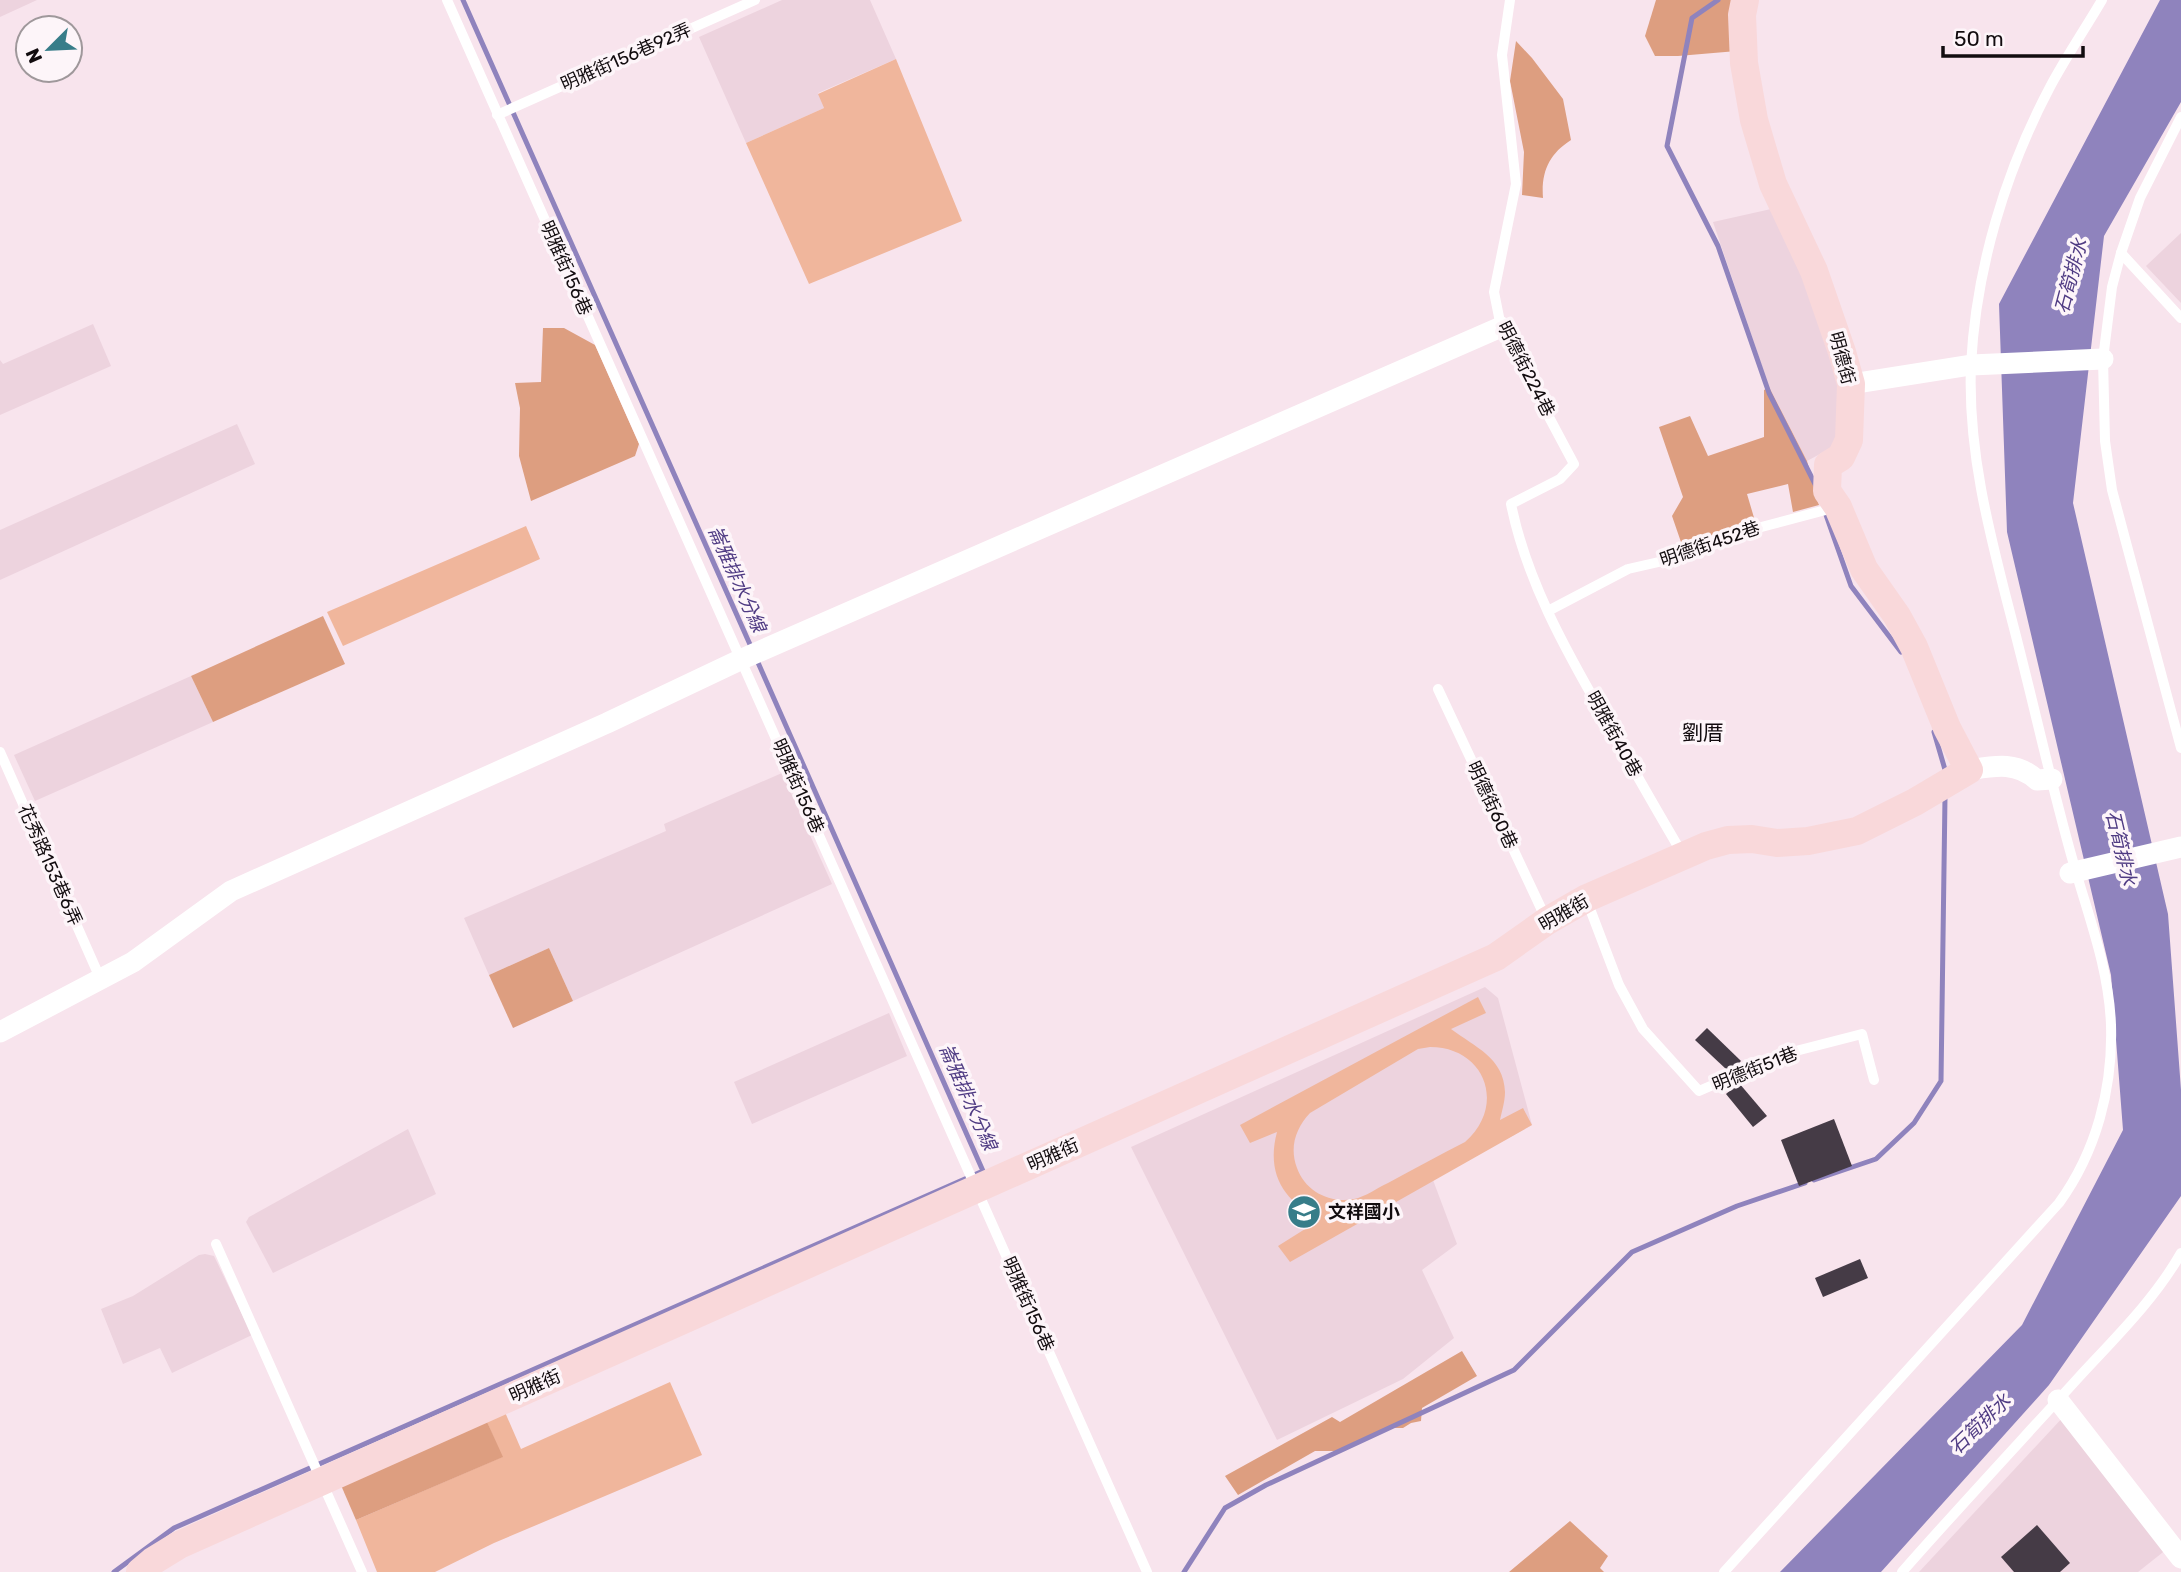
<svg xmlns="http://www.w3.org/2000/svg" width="2181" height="1572" font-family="Rubik,'Noto Sans TC',sans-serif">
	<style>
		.built { fill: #edd3de }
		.green { fill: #f0b69c; fill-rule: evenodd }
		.forest { fill: #dd9e80 }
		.water { fill: #8f83bd }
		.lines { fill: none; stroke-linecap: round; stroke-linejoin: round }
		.stream { stroke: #8f83bd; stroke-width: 5 }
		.building { fill: #453b46 }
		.lane { stroke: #fff; stroke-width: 10 }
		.street { stroke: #fff; stroke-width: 21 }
		.secondary { stroke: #f9d8da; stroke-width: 28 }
		.labels { text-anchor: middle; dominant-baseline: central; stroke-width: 7; stroke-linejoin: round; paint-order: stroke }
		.street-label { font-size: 18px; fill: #120c0f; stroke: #fdf5f9 }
		.poi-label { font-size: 18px; font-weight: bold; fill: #120c0f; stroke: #fdf5f9; text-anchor: start }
		.water-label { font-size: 19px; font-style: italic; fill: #4f3b83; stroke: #fdf5f9 }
		.quarter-label { font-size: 21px; fill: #120c0f; stroke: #fdf5f9 }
	</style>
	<rect width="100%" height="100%" fill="#f8e4ed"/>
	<g class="built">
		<path d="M0 0H37L0 17Z"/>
		<path d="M782 0H870L896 59 818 93 824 108 746 143 699 37Z"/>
		<path d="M1785 206 1826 301 1848 439 1807 461 1769 387 1713 222Z"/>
		<path d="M2181 233V303L2146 266Z"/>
		<path d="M93 324 111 366 0 415V360L3 364Z"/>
		<path d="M237 424 255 464 0 580V530Z"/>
		<path d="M191 676 213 722 35 801 14 755Z"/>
		<path d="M782 773 832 884 573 1001 549 948 489 975 464 918 666 831 664 824Z"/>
		<path d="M1485 987 1498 998 1532 1125 1433 1180 1457 1244 1422 1270 1454 1338 1403 1379 1277 1440 1131 1147Z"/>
		<path d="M889 1013 907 1056 752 1124 734 1082Z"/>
		<path d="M408 1129 436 1194 273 1273 246 1222 249 1217Z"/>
		<path d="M205 1254 214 1256 252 1335 172 1373 160 1348 123 1364 101 1309 133 1296 199 1255Z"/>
		<path d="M2065 1415 2167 1549 2138 1572H1919Z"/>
	</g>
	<g class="green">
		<path d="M896 59 962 221 809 284 746 143 824 108 818 94Z"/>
		<path d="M526 526 540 559 343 646 327 612Z"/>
		<path d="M1478 997 1486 1013 1451 1029C1475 1047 1504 1058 1505 1092 1505 1101 1502 1111 1500 1120L1523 1108 1532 1125 1290 1262 1278 1246 1321 1219C1283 1202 1266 1173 1277 1132L1250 1143 1240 1125ZM1430 1047C1485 1047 1507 1105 1465 1142 1439 1155 1414 1169 1388 1183 1377 1188 1365 1197 1354 1199 1330 1204 1305 1191 1297 1168 1289 1147 1296 1128 1310 1113L1418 1049Z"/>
		<path d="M670 1382 702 1455 494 1543 435 1572H377L356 1520 502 1457 483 1413 501 1403 521 1449Z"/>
	</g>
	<g class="forest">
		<path d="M1656 0H1741L1737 51 1678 56H1655L1645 36Z"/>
		<path d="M1516 41 1532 58 1563 99 1571 140C1549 154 1541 172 1543 198L1522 195 1524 152 1510 81Z"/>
		<path d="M543 328H564L595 345 639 444 635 456 531 501 519 456 520 408 515 383 541 382Z"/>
		<path d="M1769 387 1807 461 1819 505 1793 512 1788 484 1747 494 1755 521 1682 545 1672 516 1683 497 1659 427 1690 416 1708 456 1764 437V390Z"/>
		<path d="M323 616 345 664 213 722 191 676Z"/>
		<path d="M549 948 573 1001 513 1028 489 975Z"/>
		<path d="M1462 1351 1477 1376 1422 1408 1421 1421 1411 1423 1403 1428H1390L1344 1451H1315L1238 1495 1225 1476 1332 1417 1340 1422Z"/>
		<path d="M483 1413 503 1457 356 1520 337 1476Z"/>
		<path d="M1570 1521 1608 1556 1600 1568 1604 1572H1509Z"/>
	</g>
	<path class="water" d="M2160 0H2181V102L2104 236 2073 503 2168 914 2181 1090V1196L2049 1385 1881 1572H1780L2022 1325 2123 1130 2111 975 2007 532 1999 304Z"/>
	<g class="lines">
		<g class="stream">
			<path d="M463 0 752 649"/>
			<path d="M1718 0 1692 18 1667 146 1718 246 1769 393 1816 486"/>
			<path d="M1826 515 1851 586 1901 652"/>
			<path d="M1934 732 1946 773"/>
			<path d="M1814 1180 1876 1159 1914 1123 1941 1081 1945 797"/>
			<path d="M114 1572 174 1528 983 1171 756 658"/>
			<path d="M1184 1572 1225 1508 1266 1485 1514 1370 1632 1252 1737 1206 1805 1183"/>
		</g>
	</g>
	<g class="building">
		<path d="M1707 1028 1741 1061 1736 1066 1727 1070 1695 1040Z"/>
		<path d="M1739 1083 1767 1116 1753 1127 1726 1094Z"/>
		<path d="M1834 1119 1852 1166 1799 1186 1781 1140Z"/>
		<path d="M1860 1259 1868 1278 1823 1297 1815 1278Z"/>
		<path d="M2037 1525 2070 1563 2060 1572H2014L2001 1557Z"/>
	</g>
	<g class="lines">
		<g class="lane">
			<path d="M447 0 1147 1572"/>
			<path d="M1510 0 1502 55 1516 184 1494 292 1501 327 1574 464 1560 479 1511 504C1526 579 1565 649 1603 715 1629 762 1656 809 1683 855"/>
			<path d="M497 115 755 0"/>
			<path d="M2181 117 2140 198 2121 253 2112 287 2103 359 2105 441 2112 490 2181 748"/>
			<path d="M2121 253 2181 318"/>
			<path d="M1548 611 1628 569 1685 556 1750 530 1837 507"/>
			<path d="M1438 689 1547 921"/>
			<path d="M0 752 100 978"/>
			<path d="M1587 901 1619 985 1643 1029 1699 1091 1745 1071 1760 1070 1788 1053 1862 1034 1874 1080"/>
			<path d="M216 1244 362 1572"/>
			<path d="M1724 1572 2059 1203C2096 1152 2113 1089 2111 1025 2109 969 2089 918 2074 865 2053 792 2037 718 2018 644 1995 553 1967 460 1971 365 1976 269 2005 172 2050 87 2066 57 2085 29 2102 0"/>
			<path d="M1902 1572C1960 1506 2020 1442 2079 1377 2115 1338 2155 1299 2181 1253"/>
		</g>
		<g class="street">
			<path d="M1851 384 1971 365 2103 359"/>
			<path d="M1969 770C1994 766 2016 761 2037 780L2052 779"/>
			<path d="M2070 873 2181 847"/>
			<path d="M0 1032 133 962 231 891 607 723 742 659 1501 327"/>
			<path d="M2058 1400 2181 1558"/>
		</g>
		<path class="secondary" d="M140 1572 153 1561 179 1545 1496 957 1547 921 1587 898 1706 846 1728 840 1752 839 1777 843 1808 841 1857 831 1915 802 1969 770 1947 728 1914 647 1897 616 1864 569 1838 507 1827 491 1828 465 1841 457 1849 440 1851 384 1842 352 1814 271 1773 184 1754 120 1744 63 1742 15 1745 0"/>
	</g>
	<defs>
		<g id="school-disc" transform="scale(1.75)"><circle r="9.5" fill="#377d89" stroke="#fdf5f9"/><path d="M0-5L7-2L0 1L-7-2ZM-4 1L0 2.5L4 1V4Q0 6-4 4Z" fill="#fff"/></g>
	</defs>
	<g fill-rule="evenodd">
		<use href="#school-disc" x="1304" y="1212"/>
	</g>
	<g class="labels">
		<g class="street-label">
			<text transform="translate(626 57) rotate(-24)">明雅街156巷92弄</text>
			<text transform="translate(566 268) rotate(66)">明雅街156巷</text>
			<text transform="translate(1842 358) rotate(75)">明德街</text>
			<text transform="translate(1526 369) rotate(63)">明德街224巷</text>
			<text transform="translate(1710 544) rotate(-19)">明德街452巷</text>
			<text transform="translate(1614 734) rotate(61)">明雅街40巷</text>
			<text transform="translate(798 786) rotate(66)">明雅街156巷</text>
			<text transform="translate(1492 805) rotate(65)">明德街60巷</text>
			<text transform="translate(50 865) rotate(66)">花秀路153巷6弄</text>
			<text transform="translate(1564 913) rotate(-30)">明雅街</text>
			<text transform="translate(1755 1069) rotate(-22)">明德街51巷</text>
			<text transform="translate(1053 1155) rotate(-24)">明雅街</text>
			<text transform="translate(1028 1304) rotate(66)">明雅街156巷</text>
			<text transform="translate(535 1386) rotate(-24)">明雅街</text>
		</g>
		<g class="poi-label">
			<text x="1328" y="1212">文祥國小</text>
		</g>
		<g class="water-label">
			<text transform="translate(2071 276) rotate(-75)">石筍排水</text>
			<text transform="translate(737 579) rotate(66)">崙雅排水分線</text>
			<text transform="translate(2121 848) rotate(77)">石筍排水</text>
			<text transform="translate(968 1097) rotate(66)">崙雅排水分線</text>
			<text transform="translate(1980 1424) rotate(-44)">石筍排水</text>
		</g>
		<g class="quarter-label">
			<text x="1703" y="732">劉厝</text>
		</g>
	</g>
	<g transform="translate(49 49) rotate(246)"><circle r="33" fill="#fdf5f9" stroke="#9f989b" stroke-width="2"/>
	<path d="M0-5L12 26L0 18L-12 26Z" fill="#377d89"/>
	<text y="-10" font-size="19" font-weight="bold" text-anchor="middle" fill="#120c0f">N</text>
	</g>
	<path d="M1943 46v10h140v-10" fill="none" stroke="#120c0f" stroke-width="3.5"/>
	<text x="1954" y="46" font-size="21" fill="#120c0f" stroke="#fdf5f9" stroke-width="5" paint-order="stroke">50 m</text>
</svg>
